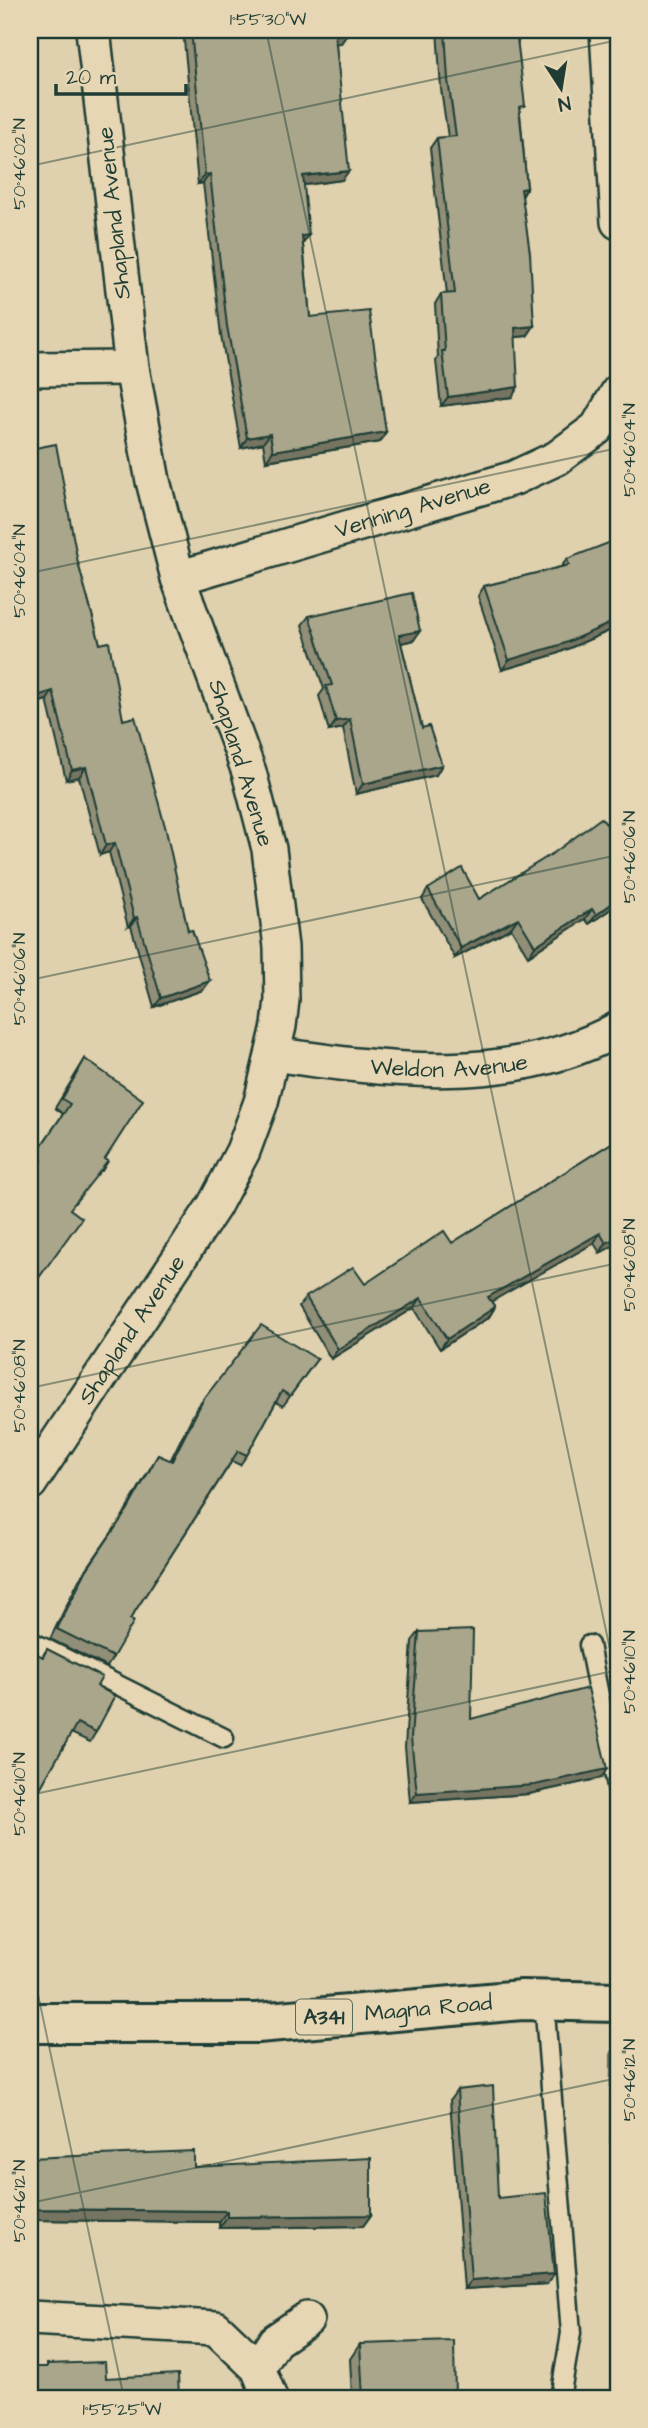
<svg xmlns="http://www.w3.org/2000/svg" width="648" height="2428" font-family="'Architects Daughter',sans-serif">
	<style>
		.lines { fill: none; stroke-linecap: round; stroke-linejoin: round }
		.stream { stroke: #657260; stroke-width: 12 }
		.service-casing { stroke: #1f3d34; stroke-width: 23 }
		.minor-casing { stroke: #1f3d34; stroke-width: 38 }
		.primary-casing { stroke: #1f3d34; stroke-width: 44 }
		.service { stroke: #e7d6b3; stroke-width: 18 }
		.minor { stroke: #e7d6b3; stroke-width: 33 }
		.primary { stroke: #e7d6b3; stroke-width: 38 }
		.wall { fill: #918f78; stroke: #1f3d34; stroke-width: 2 }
		.shaded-wall { fill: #767462; stroke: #1f3d34; stroke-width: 2 }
		.building { fill: #a9a68c; stroke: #1f3d34; stroke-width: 2 }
		.ticks { fill: none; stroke: #1f3d34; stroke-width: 2; stroke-opacity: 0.45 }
		.labels { text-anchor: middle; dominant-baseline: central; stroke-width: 5; stroke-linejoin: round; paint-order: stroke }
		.shield { fill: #e7d6b3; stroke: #5b6b5a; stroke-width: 2 }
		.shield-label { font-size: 21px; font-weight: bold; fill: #1f3d34 }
		.street-label { font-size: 23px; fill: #1f3d34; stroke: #e7d6b3 }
		.neatline { fill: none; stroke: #1f3d34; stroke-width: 2.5 }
		.ticks-label { font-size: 18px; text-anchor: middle; fill: #1f3d34 }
	</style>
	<rect width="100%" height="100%" fill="#dfd0ae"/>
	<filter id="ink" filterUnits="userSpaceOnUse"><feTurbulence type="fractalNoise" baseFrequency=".0143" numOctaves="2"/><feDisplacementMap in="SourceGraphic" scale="14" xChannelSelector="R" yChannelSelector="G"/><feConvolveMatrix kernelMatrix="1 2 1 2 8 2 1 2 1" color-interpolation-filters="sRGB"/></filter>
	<g filter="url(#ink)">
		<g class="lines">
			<g class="stream">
				<path d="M615 2143 616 2055"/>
				<path d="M617 2189 618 2198"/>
			</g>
			<g class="service-casing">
				<g id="service">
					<path d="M30 1641 224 1738"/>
					<path d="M589 1645 618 1791"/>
					<path d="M544 2001 571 2333 560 2398"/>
				</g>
			</g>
			<g class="minor-casing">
				<g id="minor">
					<path d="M607 30 618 222"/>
					<path d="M30 369 132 368"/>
					<path id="s1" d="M178 578 514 478 557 458 597 428 618 392"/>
					<path id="s2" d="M273 1054C388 1071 513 1087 618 1029"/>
					<path id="s3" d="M30 1483 214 1206 243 1151 261 1102 279 1026 282 1000 281 947 269 849 249 772 178 578 153 481 132 368 93 30"/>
					<path d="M30 2318 216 2328 258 2368 270 2398"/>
					<path d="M258 2368 275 2341 307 2319"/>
				</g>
			</g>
			<g class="primary-casing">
				<g id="primary">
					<path id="s4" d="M30 2023H257L522 2000 618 2002"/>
				</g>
			</g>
			<use href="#service" class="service"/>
			<use href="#minor" class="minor"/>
			<use href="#primary" class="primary"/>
		</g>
		<g class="wall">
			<path d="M183 30H348V33L341 43H336L342 180 304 185 303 244 310 317 380 442 266 461 263 443 241 448 221 335 203 183 198 184Z"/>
			<path d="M437 30H522L517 45 520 113 527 188 522 197 534 326 527 336 515 337 512 397 441 406 436 361 438 357 435 304 441 294H447L430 148 437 138 448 137 441 89Z"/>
			<path d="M30 449 78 563 100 644 188 931 203 990 154 1007 131 926 128 927 109 852 100 855 79 777 66 780 47 700 30 705Z"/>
			<path d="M618 546V627L556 654 502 670 478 596 484 586 561 567 567 559Z"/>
			<path d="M309 616 414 640 401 643 422 728 436 775 356 794 343 728 329 731 319 696 324 689 302 625Z"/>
			<path d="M618 813V904L589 924 585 919 528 956 511 928 455 958 422 899 428 889 479 899 606 824Z"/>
			<path d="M85 1059 105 1159 108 1161 102 1171 36 1169 30 1166V1162L63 1114 55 1108Z"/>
			<path d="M618 1139V1243L600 1253 594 1243 491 1301 495 1307 489 1317 440 1349 414 1308 331 1359 299 1306 306 1297 365 1284 452 1243Z"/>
			<path d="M317 1359 283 1406 276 1402 247 1455 240 1465 232 1461 130 1619 113 1657 107 1667 50 1639 79 1580 121 1519 152 1465 158 1455 170 1461 196 1409 203 1400Z"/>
			<path d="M419 1632 471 1719 601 1778 529 1794 410 1802 405 1747 412 1641Z"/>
			<path d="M47 1649 97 1686 96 1732 90 1742 71 1733 30 1806V1664L37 1654 42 1657Z"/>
			<path d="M457 2090 498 2198 547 2284 464 2289 450 2100Z"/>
			<path d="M30 2158 194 2167 371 2215 363 2226 219 2228V2222L30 2220Z"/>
			<path d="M360 2344 455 2398H352L350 2359Z"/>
		</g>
		<g class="shaded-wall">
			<path d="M348 33 341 43 328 44 335 35Z"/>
			<path d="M349 171 342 180 297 186 303 176Z"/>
			<path d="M210 174 203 183 198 184 205 175Z"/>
			<path d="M527 188 521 198V189Z"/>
			<path d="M309 235 303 244 302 236Z"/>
			<path d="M534 326 527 336 508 338 515 328Z"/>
			<path d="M518 387 512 397 441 406 448 397Z"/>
			<path d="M386 432 380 442 266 461 273 451Z"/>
			<path d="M270 434 263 443 241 448 247 438Z"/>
			<path d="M618 620V627L556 654 502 670 509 660Z"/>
			<path d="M420 631 414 640 392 645 399 635Z"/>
			<path d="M53 691 47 700 30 705 37 696Z"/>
			<path d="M350 719 343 728 329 731 336 721Z"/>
			<path d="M442 765 436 775 356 794 363 784Z"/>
			<path d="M86 767 79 777 66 780 72 770Z"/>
			<path d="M115 843 109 852 100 855 106 845Z"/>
			<path d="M618 899V904L589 924 596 915Z"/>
			<path d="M592 909 585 919 528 956 535 946Z"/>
			<path d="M137 917 131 926 128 927 134 918Z"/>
			<path d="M518 918 511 928 455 958 461 948Z"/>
			<path d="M210 981 203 990 154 1007 161 998Z"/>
			<path d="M600 1233 594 1243 482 1307 488 1297Z"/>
			<path d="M618 1237V1243L600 1253 606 1243Z"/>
			<path d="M421 1298 414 1308 331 1359 338 1349Z"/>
			<path d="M495 1307 489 1317 440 1349 447 1339Z"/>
			<path d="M607 1769 601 1778 529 1794 410 1802 417 1793Z"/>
			<path d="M30 2209 227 2211 219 2222 30 2220Z"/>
			<path d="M371 2215 363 2226 219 2228 227 2217Z"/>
			<path d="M554 2274 547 2284 464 2289 471 2280Z"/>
		</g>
		<g class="building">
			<path d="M191 30H348V33L335 35 349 171 303 176 309 235 302 236 310 317 369 311 386 432 273 451 270 434 247 438 227 326 210 174 205 175Z"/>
			<path d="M445 30H522L523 38H517L525 106 519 107 527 188 521 189 530 253 534 326 515 328 518 387 448 397 442 351H445L441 294 455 293 437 138 456 136 448 80Z"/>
			<path d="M56 444 78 563 100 644 109 642 123 720 135 717 166 830 188 931 192 930 210 981 161 998 137 917 134 918 115 843 106 845 86 767 72 770 53 691 37 696 30 667V662L34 661 30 639V449Z"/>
			<path d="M616 540 618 546V620L563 644 509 660 484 586 569 565 567 559Z"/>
			<path d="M412 593 420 631 399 635 422 728 429 726 442 765 363 784 350 719 336 721 326 686 332 685 309 616Z"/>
			<path d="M618 813V899L596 915 592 909 535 946 518 918 461 948 428 889 462 868 479 899 555 852 601 818 606 824Z"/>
			<path d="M85 1059 143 1100 105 1159 108 1161 70 1209 82 1218 30 1290V1178L42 1160 35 1155 70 1104 62 1099Z"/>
			<path d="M618 1139V1237L606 1243 600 1233 488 1297 495 1307 447 1339 421 1298 338 1349 306 1297 353 1267 365 1284 444 1231 452 1243Z"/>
			<path d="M261 1325 317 1359 290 1396 282 1391 247 1455 238 1451 130 1619 134 1621 113 1657 57 1629 86 1571 128 1509 158 1455 172 1461 203 1400Z"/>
			<path d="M473 1630 471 1719 588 1688 607 1769 535 1785 417 1793 411 1738 419 1632Z"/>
			<path d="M47 1649 102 1677 97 1686 115 1696 96 1732 77 1723 30 1806V1668L37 1654 43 1657Z"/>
			<path d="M30 1847 40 1852 30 1871Z"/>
			<path d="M493 2086 498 2198 546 2193 554 2274 471 2280 457 2090Z"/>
			<path d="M194 2151V2167L371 2158V2215L227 2217V2211L30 2209V2158Z"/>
			<path d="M454 2341 455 2398H363L360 2344Z"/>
			<path d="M105 2362 106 2378 178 2374 179 2398H30V2367H47V2364Z"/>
		</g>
	</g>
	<path class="ticks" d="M266 30 618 1687M30 166 618 40M30 573 618 448M30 980 618 855M30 1388 618 1263M30 1795 618 1670M30 1957 124 2398M30 2203 618 2078"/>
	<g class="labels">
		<rect class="shield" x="296" y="1999.5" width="56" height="35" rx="5"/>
		<g class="shield-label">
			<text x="324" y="2017">A341</text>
		</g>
		<g class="street-label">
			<text transform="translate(114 213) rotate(-96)">Shapland Avenue</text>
			<text stroke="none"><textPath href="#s1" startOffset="245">Venning Avenue</textPath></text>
			<text transform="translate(241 763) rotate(73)">Shapland Avenue</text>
			<text stroke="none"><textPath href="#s2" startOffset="177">Weldon Avenue</textPath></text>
			<text stroke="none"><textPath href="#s3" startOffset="184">Shapland Avenue</textPath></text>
			<text stroke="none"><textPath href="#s4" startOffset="399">Magna Road</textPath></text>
		</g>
	</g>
	<rect width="648" height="2428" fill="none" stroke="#e7d6b3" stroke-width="77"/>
	<g transform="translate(561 88) rotate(168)" stroke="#e7d6b3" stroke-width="5" paint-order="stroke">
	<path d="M0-5L12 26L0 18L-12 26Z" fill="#1f3d34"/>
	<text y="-10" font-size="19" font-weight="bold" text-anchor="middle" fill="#1f3d34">N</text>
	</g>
	<path d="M56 84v10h130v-10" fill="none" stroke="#1f3d34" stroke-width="3.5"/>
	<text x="66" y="84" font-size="21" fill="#1f3d34" stroke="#e7d6b3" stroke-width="5" paint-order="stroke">20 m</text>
	<rect x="38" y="38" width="572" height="2352" class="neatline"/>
	<g class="ticks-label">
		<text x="268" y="25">1°55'30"W</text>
		<text transform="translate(19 164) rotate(-90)" y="6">50°46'02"N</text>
		<text transform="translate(629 450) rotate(-90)" y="6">50°46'04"N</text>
		<text transform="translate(19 571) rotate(-90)" y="6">50°46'04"N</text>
		<text transform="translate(629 857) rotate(-90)" y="6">50°46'06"N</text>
		<text transform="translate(19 979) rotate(-90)" y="6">50°46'06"N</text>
		<text transform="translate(629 1265) rotate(-90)" y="6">50°46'08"N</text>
		<text transform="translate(19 1386) rotate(-90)" y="6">50°46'08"N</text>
		<text transform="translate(629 1672) rotate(-90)" y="6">50°46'10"N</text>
		<text transform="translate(19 1794) rotate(-90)" y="6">50°46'10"N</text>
		<text transform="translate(629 2080) rotate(-90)" y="6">50°46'12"N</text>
		<text transform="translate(19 2201) rotate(-90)" y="6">50°46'12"N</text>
		<text x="122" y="2415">1°55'25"W</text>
	</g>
</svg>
